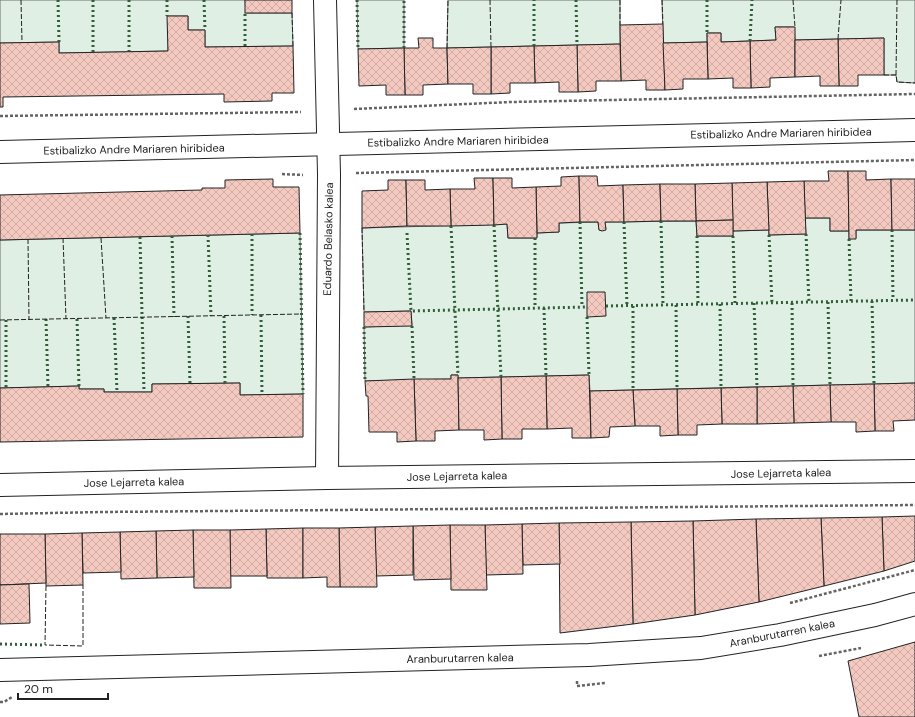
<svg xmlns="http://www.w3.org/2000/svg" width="915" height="717" font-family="'DM Sans',sans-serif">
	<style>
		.garden { fill: #e0efe3; stroke: #6f6f6f }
		.building { fill: url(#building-cross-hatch); stroke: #222 }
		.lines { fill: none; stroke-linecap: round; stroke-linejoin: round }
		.minor-casing { stroke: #222; stroke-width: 24 }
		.path { stroke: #646464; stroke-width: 2.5; stroke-dasharray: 3 2; stroke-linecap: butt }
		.minor { stroke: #fff; stroke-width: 22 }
		.hedge { stroke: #2f5e38; stroke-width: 3; stroke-dasharray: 2 3; stroke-linecap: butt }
		.fence { stroke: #222; stroke-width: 1; stroke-dasharray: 5 2; stroke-linecap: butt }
		.labels { text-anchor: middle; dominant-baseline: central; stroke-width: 3; stroke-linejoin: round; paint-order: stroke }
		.street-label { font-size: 11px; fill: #222; stroke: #fff }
	</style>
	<defs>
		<pattern id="building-cross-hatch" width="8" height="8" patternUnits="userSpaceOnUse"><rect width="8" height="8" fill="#f3c9c0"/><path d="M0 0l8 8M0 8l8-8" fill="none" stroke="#d0aca5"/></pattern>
	</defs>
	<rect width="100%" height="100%" fill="#fff"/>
	<g class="garden">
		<path d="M0 0H245L246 13H292L293 46 205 47V30H188V16H168V51L59 53V42L0 43Z"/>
		<path d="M357 0H404V48L358 49Z"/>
		<path d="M448 0H620V44L447 48Z"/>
		<path d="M662 0H915V83L897 82 896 75H884V38L795 40 794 27H775L776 40 721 42V33H707V42L663 43Z"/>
		<path d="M805 218H830V231H849V239L856 238V230H915V383L590 391 589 375 458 378V375H451V379L365 381 364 327 412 325 411 311 364 312 362 228 507 224 508 238H535L537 237V233L559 232V223L598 222 599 230 606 229 605 222 696 221 697 236H733V231L769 230V235L806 234Z"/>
		<path d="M300 233 303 394 240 395V383L152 384V392H104V389H79V386L0 388V240Z"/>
	</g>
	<g class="building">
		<rect x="245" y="0" width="47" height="13"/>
		<path d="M167 16H188V30H205V47L293 46 294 93H272V101L224 102V94L3 97V107H0V43L59 42V53L168 51Z"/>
		<path d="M663 24 665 90H646V80L621 81 620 25Z"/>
		<path d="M775 27H795V77L770 78V87L751 88 750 41 776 40Z"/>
		<path d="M707 33H721V42L750 41 751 88H733V78L708 79Z"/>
		<path d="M418 38H433V48H447L448 84 423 85V95H405L404 48H419Z"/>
		<path d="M884 38V75H858V86H839L838 39Z"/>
		<path d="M838 39 839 86H820V76L795 77V40Z"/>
		<path d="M707 42 708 79H683V89L665 90 663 43Z"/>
		<path d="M620 44 621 81H596V91L578 92 577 45Z"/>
		<path d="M577 45 578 92H559V82L535 83 534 46Z"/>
		<path d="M534 46 535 83H510V93L491 94V47Z"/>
		<path d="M491 47V94H473V84H448L447 48Z"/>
		<path d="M404 48 405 95H386V85L359 86 358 49Z"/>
		<path d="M828 171H848L849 231H830V218H805L804 181H829Z"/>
		<path d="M848 171H866V180L891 179 892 230H856V239H849Z"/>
		<path d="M579 176 580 222 559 223V232L537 233 536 187 561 186V177Z"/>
		<path d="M579 176H597L598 186 623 185 624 222H605L606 230 602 231 599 230 598 222H580Z"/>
		<path d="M474 178H493L494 225 451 226 450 189H475Z"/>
		<path d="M493 178H512V188L536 187 537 238H508L507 224 494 225Z"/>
		<path d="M273 179V187H299L300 233 0 240V195L202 190V188H225V180Z"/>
		<path d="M891 179H915V230H892Z"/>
		<path d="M388 180H406L407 226 362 228V191L388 190Z"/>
		<path d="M406 180H425V190L450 189 451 226H407Z"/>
		<path d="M804 181 806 234 769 235 767 182Z"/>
		<path d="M767 182 769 230 733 231 732 183Z"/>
		<path d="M732 183 733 220 696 221 695 184Z"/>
		<path d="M660 184 661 221 624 222 623 185Z"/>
		<path d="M660 184H695L696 221H661Z"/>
		<path d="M733 220V236H697L696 221Z"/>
		<path d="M587 292H605L606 316 587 317Z"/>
		<path d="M411 311 412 326 364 327V312Z"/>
		<path d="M451 375H458L459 430 435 431V441H416L414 379H451Z"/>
		<path d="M589 375 591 438H572V428L547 429 546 376Z"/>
		<path d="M546 376 547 429H522V439H502L501 377Z"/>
		<path d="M501 377 502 439 484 440V430H459L458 378Z"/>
		<path d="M414 379 416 441 397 442V432H369L368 396H366L365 381Z"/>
		<path d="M240 383V395L303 394V437L0 442V388L79 386V389H104V392H152V384Z"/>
		<path d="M915 383V420L893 421 894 431H875L874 384Z"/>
		<path d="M874 384 875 431 856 432V422H831L830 385Z"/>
		<path d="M830 385 831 422 794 423 793 386Z"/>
		<path d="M793 386 794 423 757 424V387Z"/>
		<path d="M757 387V424H722L721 388Z"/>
		<path d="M721 388 722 424 697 425V435H678L677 389Z"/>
		<path d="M677 389 678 435 660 436V426H635L633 390Z"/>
		<path d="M633 390 635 426 610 427 609 437 591 438 590 391Z"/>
		<path d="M915 516V561L884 571 882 517Z"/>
		<path d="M882 517 884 571 824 586 821 518Z"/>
		<path d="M821 518 824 586 759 602 756 519Z"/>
		<path d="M756 519 759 602 695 615 693 521Z"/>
		<path d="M693 521 695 615 633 624 631 522Z"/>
		<path d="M631 522 633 624 560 633 559 523Z"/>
		<path d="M559 523 560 564 523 565 522 524Z"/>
		<path d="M522 524 523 574 486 575 485 525Z"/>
		<path d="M450 525H485L487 590H451Z"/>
		<path d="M450 525 451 579 414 580 413 526Z"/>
		<path d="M413 526V575L376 576 375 527Z"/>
		<path d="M375 527 377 587H340L339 528Z"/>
		<path d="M303 528V578H267L266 529Z"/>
		<path d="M303 528H339L340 587H327V577L303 578Z"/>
		<path d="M266 529 267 576H230V530Z"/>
		<path d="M193 530H230L231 588H194Z"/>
		<path d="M193 530 194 577 157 578 156 531Z"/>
		<path d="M156 531 157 578 121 579 120 532Z"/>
		<path d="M120 532 121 572 83 573 82 533Z"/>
		<path d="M82 533 83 585 46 586 45 534Z"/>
		<path d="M0 534H45L46 583 0 585Z"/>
		<path d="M29 584 30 623 0 624V585Z"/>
		<path d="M915 642V717H859L848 661Z"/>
	</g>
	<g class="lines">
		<g class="minor-casing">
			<g id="minor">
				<path d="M325 0 329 174 327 478"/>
				<path d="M0 152 915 130"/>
				<path d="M0 485 327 478 915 471"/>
				<path d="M0 670 589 655 701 648 780 635 875 615 915 604"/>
			</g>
		</g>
		<g class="path">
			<path d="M354 109 511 102 915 94"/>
			<path d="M0 116 301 112"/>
			<path d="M356 173 915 160"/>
			<path d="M282 174 303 175"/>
			<path d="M0 514 103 512 915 505"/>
			<path d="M790 603 915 570"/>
			<path d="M819 656 861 648"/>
			<path d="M577 681V686L605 683"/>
			<path d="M0 702H4L12 697"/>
		</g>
		<use href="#minor" class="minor"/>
		<g class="hedge">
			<path d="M58 0 59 42"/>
			<path d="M93 0V52"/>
			<path d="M129 0V51"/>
			<path d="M167 0V16"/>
			<path d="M204 0 205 30"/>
			<path d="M357 0 358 49"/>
			<path d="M576 0 577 45"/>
			<path d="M707 0V33"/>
			<path d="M750 41 752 0"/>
			<path d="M245 46V13"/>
			<path d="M534 46V0"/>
			<path d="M404 48V0"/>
			<path d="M661 221 663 305"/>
			<path d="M580 222 582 307"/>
			<path d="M624 222 627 306"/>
			<path d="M494 225 501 377"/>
			<path d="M451 226 458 375"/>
			<path d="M892 230 893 300"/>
			<path d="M300 233 303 394"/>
			<path d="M407 233 411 311 587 307"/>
			<path d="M252 234V315"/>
			<path d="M806 234 809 302"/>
			<path d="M208 235 211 316"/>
			<path d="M769 235 772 303"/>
			<path d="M172 236 174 317"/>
			<path d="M697 236 698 305"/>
			<path d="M733 236 735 304"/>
			<path d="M140 237 144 392"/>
			<path d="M535 238V308"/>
			<path d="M849 239 851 301"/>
			<path d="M872 301 874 384"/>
			<path d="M828 302 830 385"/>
			<path d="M754 303 757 387"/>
			<path d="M792 303 793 386"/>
			<path d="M720 304 721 388"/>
			<path d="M676 305 677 389"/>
			<path d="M606 306 915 300"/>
			<path d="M633 306V390"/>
			<path d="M544 308 546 376"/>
			<path d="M261 315 262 395"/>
			<path d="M188 316 190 384"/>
			<path d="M224 316 225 383"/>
			<path d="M587 317 589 375"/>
			<path d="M114 318 117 392"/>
			<path d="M46 319 48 387"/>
			<path d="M77 319 79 386"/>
			<path d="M6 320V388"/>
			<path d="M412 326 414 378"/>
			<path d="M364 327 365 381"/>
			<path d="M0 644 45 645"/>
		</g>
		<g class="fence">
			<path d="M21 0 22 42"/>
			<path d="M490 0 491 47"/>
			<path d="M620 0V25"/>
			<path d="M662 0 663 24"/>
			<path d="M793 0 795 27"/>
			<path d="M292 13 293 46"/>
			<path d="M838 39 841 0"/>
			<path d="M447 48 448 0"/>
			<path d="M884 75H896L897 82 915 83"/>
			<path d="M896 75 897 0"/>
			<path d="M362 228 364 312"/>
			<path d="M63 238 66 319"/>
			<path d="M101 238 106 318"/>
			<path d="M28 239 29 320"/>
			<path d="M0 320 301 314"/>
			<path d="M46 586 45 645 83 646V585"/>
		</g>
	</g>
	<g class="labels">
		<g class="street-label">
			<text transform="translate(781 133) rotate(-1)">Estibalizko Andre Mariaren hiribidea</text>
			<text transform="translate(458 141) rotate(-1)">Estibalizko Andre Mariaren hiribidea</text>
			<text transform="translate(134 149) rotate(-1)">Estibalizko Andre Mariaren hiribidea</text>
			<text transform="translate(328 239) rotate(-89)">Eduardo Belasko kalea</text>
			<text transform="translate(781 473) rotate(-1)">Jose Lejarreta kalea</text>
			<text transform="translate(457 476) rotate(-1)">Jose Lejarreta kalea</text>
			<text transform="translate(134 482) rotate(-1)">Jose Lejarreta kalea</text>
			<text transform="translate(782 633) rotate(-11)">Aranburutarren kalea</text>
			<text transform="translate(460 658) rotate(-1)">Aranburutarren kalea</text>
		</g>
	</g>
	<path d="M18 693v6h90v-6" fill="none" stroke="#222222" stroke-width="2"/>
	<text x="24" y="693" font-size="12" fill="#222222" stroke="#ffffff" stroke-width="3" paint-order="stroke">20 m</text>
</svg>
